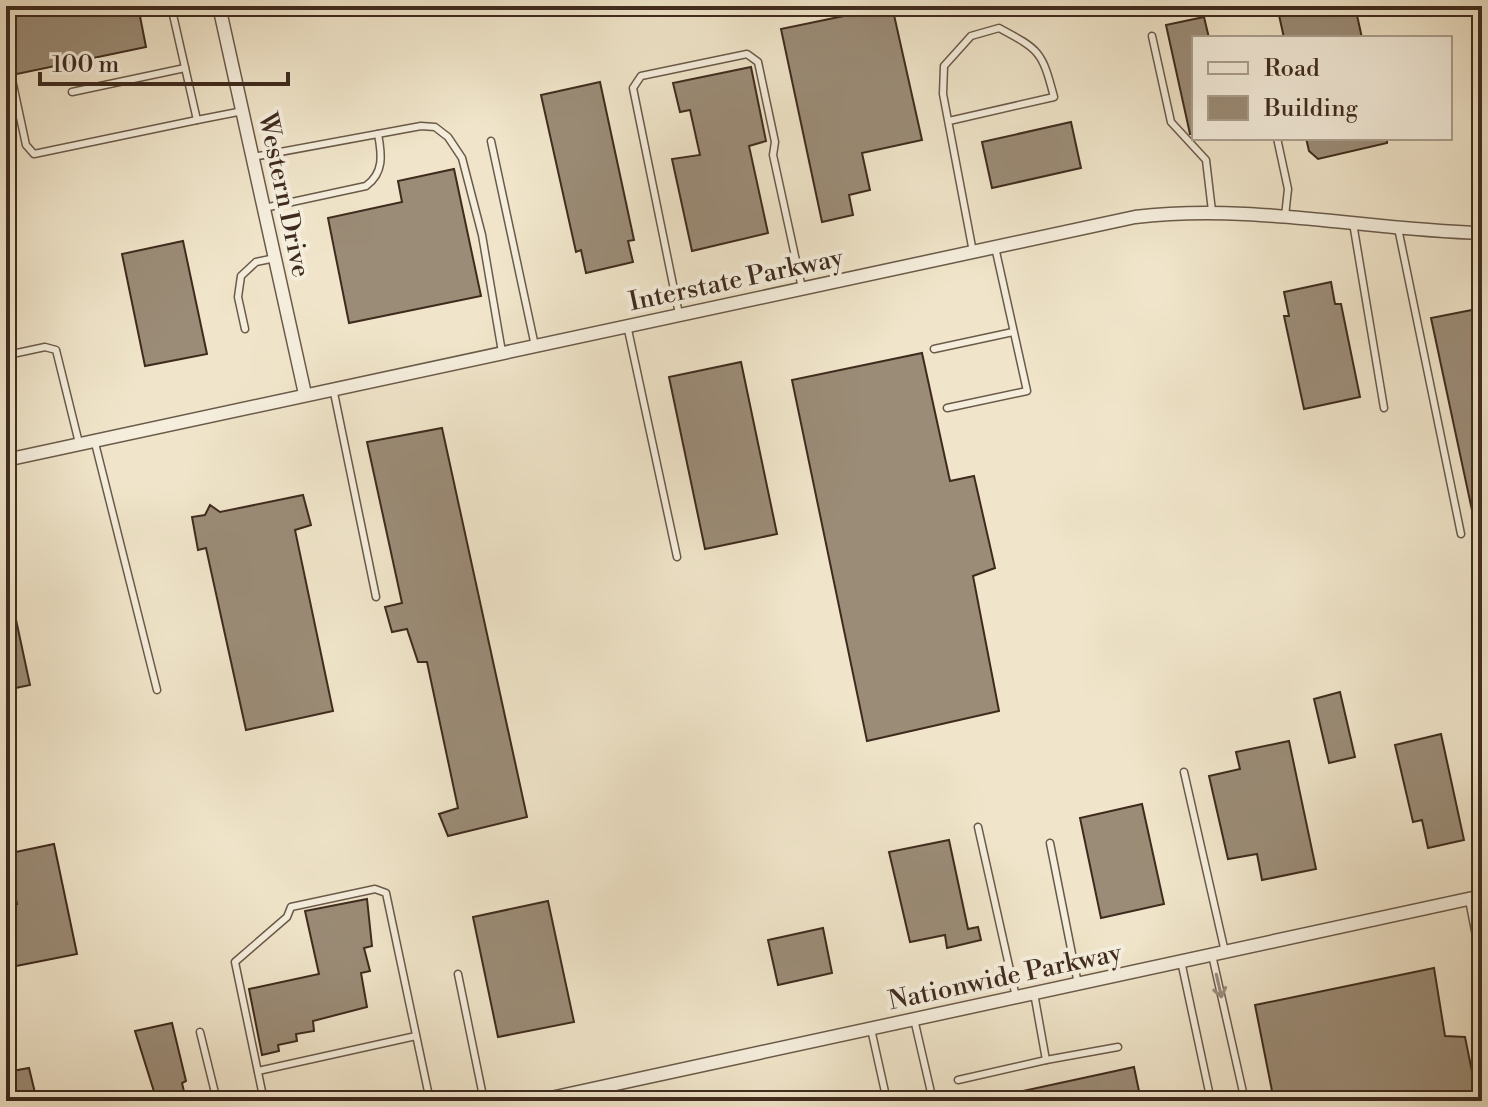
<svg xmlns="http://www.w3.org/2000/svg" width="1488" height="1107" font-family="'Libre Bodoni',serif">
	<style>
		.building { fill: #9b8c77; stroke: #3f2b1e; stroke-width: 2 }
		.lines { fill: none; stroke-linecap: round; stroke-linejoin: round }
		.lane-casing { stroke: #6b5a49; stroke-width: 9 }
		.street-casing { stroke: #6b5a49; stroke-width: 15 }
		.lane { stroke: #f5eedd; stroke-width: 6 }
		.street { stroke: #f5eedd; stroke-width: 12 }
		.oneway { stroke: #9a8c7e }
		.labels { text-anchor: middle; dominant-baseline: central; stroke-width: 8; stroke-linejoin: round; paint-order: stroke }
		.street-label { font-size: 26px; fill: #3f2b1e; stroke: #f5eedd }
	</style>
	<rect width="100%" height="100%" fill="#f0e5ca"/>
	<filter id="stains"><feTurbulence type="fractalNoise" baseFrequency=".0025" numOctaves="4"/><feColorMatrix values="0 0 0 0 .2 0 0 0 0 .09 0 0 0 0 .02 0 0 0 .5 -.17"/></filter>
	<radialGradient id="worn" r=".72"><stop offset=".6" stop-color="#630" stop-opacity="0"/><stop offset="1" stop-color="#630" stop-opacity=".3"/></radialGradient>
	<g class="building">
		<path d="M6 6H138L146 47 17 74 12 69 6 72Z"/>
		<path d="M892 6 922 140 862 153 870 190 849 195 853 215 822 222 781 29Z"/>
		<path d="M1277 6H1355L1362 38H1284Z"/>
		<path d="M1204 17 1209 38H1194V134H1190L1166 25Z"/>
		<path d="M751 67 766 141 749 146 768 233 692 251 672 159 700 155 690 110 680 112 673 83Z"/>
		<path d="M600 82 634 240 628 241 633 262 586 273 581 250 576 252 541 95Z"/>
		<path d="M1071 122 1081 168 992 188 982 142Z"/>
		<path d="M1306 138H1387V143L1318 159 1309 151Z"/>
		<path d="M454 169 481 296 349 323 328 218 402 202 398 181Z"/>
		<path d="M183 241 207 354 145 366 122 254Z"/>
		<path d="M1331 282 1335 304H1341L1360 397 1304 409 1284 316H1289L1284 292Z"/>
		<path d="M1482 308V529H1476L1431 318Z"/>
		<path d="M922 353 950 481 974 476 995 568 973 576 999 711 867 741 792 380Z"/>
		<path d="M741 362 777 534 705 549 669 377Z"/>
		<path d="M442 428 527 817 448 836 439 814 458 808 427 662H418L407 629 392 632 385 607 402 603 367 442Z"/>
		<path d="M303 495 311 525 295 530 333 711 246 730 206 548 198 550 192 517 205 515 210 505 220 512Z"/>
		<path d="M12 601 30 685 6 690V602Z"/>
		<path d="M1340 692 1355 757 1329 763 1314 699Z"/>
		<path d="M1441 734 1464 840 1428 848 1422 820 1413 822 1395 745Z"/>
		<path d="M1289 741 1316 869 1262 880 1257 854 1228 859 1209 776 1240 769 1236 752Z"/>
		<path d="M1142 804 1164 904 1101 918 1080 818Z"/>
		<path d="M949 840 968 929 978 927 981 940 947 948 945 935 910 942 889 852Z"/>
		<path d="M54 844 77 954 6 968V907L17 904 6 854Z"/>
		<path d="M367 899 372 946 364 948 370 971 361 973 367 1007 313 1021 314 1031 296 1034 297 1041 278 1045 279 1051 262 1055 249 989 319 974 305 911Z"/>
		<path d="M548 901 574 1022 498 1037 473 917Z"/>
		<path d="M823 928 832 973 778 985 768 940Z"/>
		<path d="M1434 968 1445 1036 1465 1037 1478 1101H1274L1255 1005Z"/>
		<path d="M172 1023 186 1081 182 1083 185 1096 157 1101 135 1031Z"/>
		<path d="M1134 1067 1141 1101H1005L1004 1095Z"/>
		<path d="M29 1068 37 1101H6V1072Z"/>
	</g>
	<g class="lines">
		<g class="lane-casing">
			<g id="lane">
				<path d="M171 6 197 120 243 111"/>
				<path d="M1152 36 1171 122 1206 160 1212 211"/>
				<path d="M11 75 26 145 34 154 197 120"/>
				<path d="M72 92 185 68"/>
				<path d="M949 121 1054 97C1042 51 1040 50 999 28L971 36 944 66 943 94 973 252"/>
				<path d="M1277 138 1288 189 1285 216"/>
				<path d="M491 141 535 346"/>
				<path d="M253 157 421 126 435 127 448 137 462 158 482 235 502 352"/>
				<path d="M264 208 366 186C384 173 382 155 378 134"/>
				<path d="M1353 223 1384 408"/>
				<path d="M1398 228 1461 534"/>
				<path d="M679 314 633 88 641 76 747 54 758 62 775 142 773 155 802 288"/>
				<path d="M627 325 677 557"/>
				<path d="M245 329 238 297 241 276 256 262 275 258"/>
				<path d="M934 349 1013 332"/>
				<path d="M17 353 45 347 56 350 79 443"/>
				<path d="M333 388 376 597"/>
				<path d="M947 408 1027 391 995 247"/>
				<path d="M94 439 157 690"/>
				<path d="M1184 772 1225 952"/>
				<path d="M978 827 1016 997"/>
				<path d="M1050 843 1078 984"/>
				<path d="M1469 900 1482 967"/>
				<path d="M1212 955 1245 1101"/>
				<path d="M1181 961 1211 1101"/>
				<path d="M458 974 484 1101"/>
				<path d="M914 1019 933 1101"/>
				<path d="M871 1029 887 1101"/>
				<path d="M200 1032 217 1101"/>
				<path d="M1046 1060 1118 1047"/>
				<path d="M258 1071 416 1036"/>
				<path d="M958 1080 1046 1060 1034 993"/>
				<path d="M264 1101 235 962 287 917 291 907 375 889 386 893 430 1101"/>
			</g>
		</g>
		<g class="street-casing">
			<g id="street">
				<path d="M219 6 305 394"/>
				<path d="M6 460 1135 217C1252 203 1366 230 1482 233"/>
				<path d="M537 1101 1482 896"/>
			</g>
		</g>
		<use href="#lane" class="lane"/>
		<use href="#street" class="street"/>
	</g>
	<defs><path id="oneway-shaft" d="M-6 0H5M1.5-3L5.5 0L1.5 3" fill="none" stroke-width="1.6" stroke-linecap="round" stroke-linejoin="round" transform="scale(2)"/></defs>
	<use class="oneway" href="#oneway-shaft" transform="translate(1219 986) rotate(77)"/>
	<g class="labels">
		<g class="street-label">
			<text transform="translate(284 195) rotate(78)">Western Drive</text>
			<text transform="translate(736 280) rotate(-12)">Interstate Parkway</text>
			<text transform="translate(1005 977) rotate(-12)">Nationwide Parkway</text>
		</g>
	</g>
	<rect width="1488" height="1107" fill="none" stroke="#f0e5ca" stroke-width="32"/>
	<rect x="8" y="8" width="1472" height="1091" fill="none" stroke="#3f2b1e" stroke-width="4"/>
	<rect x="16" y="16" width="1456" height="1075" fill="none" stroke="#3f2b1e" stroke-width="2"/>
	<rect x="1192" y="36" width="260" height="104" fill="#f5eedd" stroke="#aca091" stroke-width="2"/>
	<rect x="1208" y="62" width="40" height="12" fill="#f5eedd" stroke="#aca091" stroke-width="2"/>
	<text x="1264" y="76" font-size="24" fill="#3f2b1e">Road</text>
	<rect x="1208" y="96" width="40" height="24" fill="#9b8c77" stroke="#aca091" stroke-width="2"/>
	<text x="1264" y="116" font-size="24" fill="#3f2b1e">Building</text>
	<path d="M40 72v12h248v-12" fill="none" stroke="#3f2b1e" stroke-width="4"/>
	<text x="52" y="72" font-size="24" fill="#3f2b1e" stroke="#f5eedd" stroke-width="6" paint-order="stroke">100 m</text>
	<rect width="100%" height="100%" filter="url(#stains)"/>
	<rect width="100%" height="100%" fill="url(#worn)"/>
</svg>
